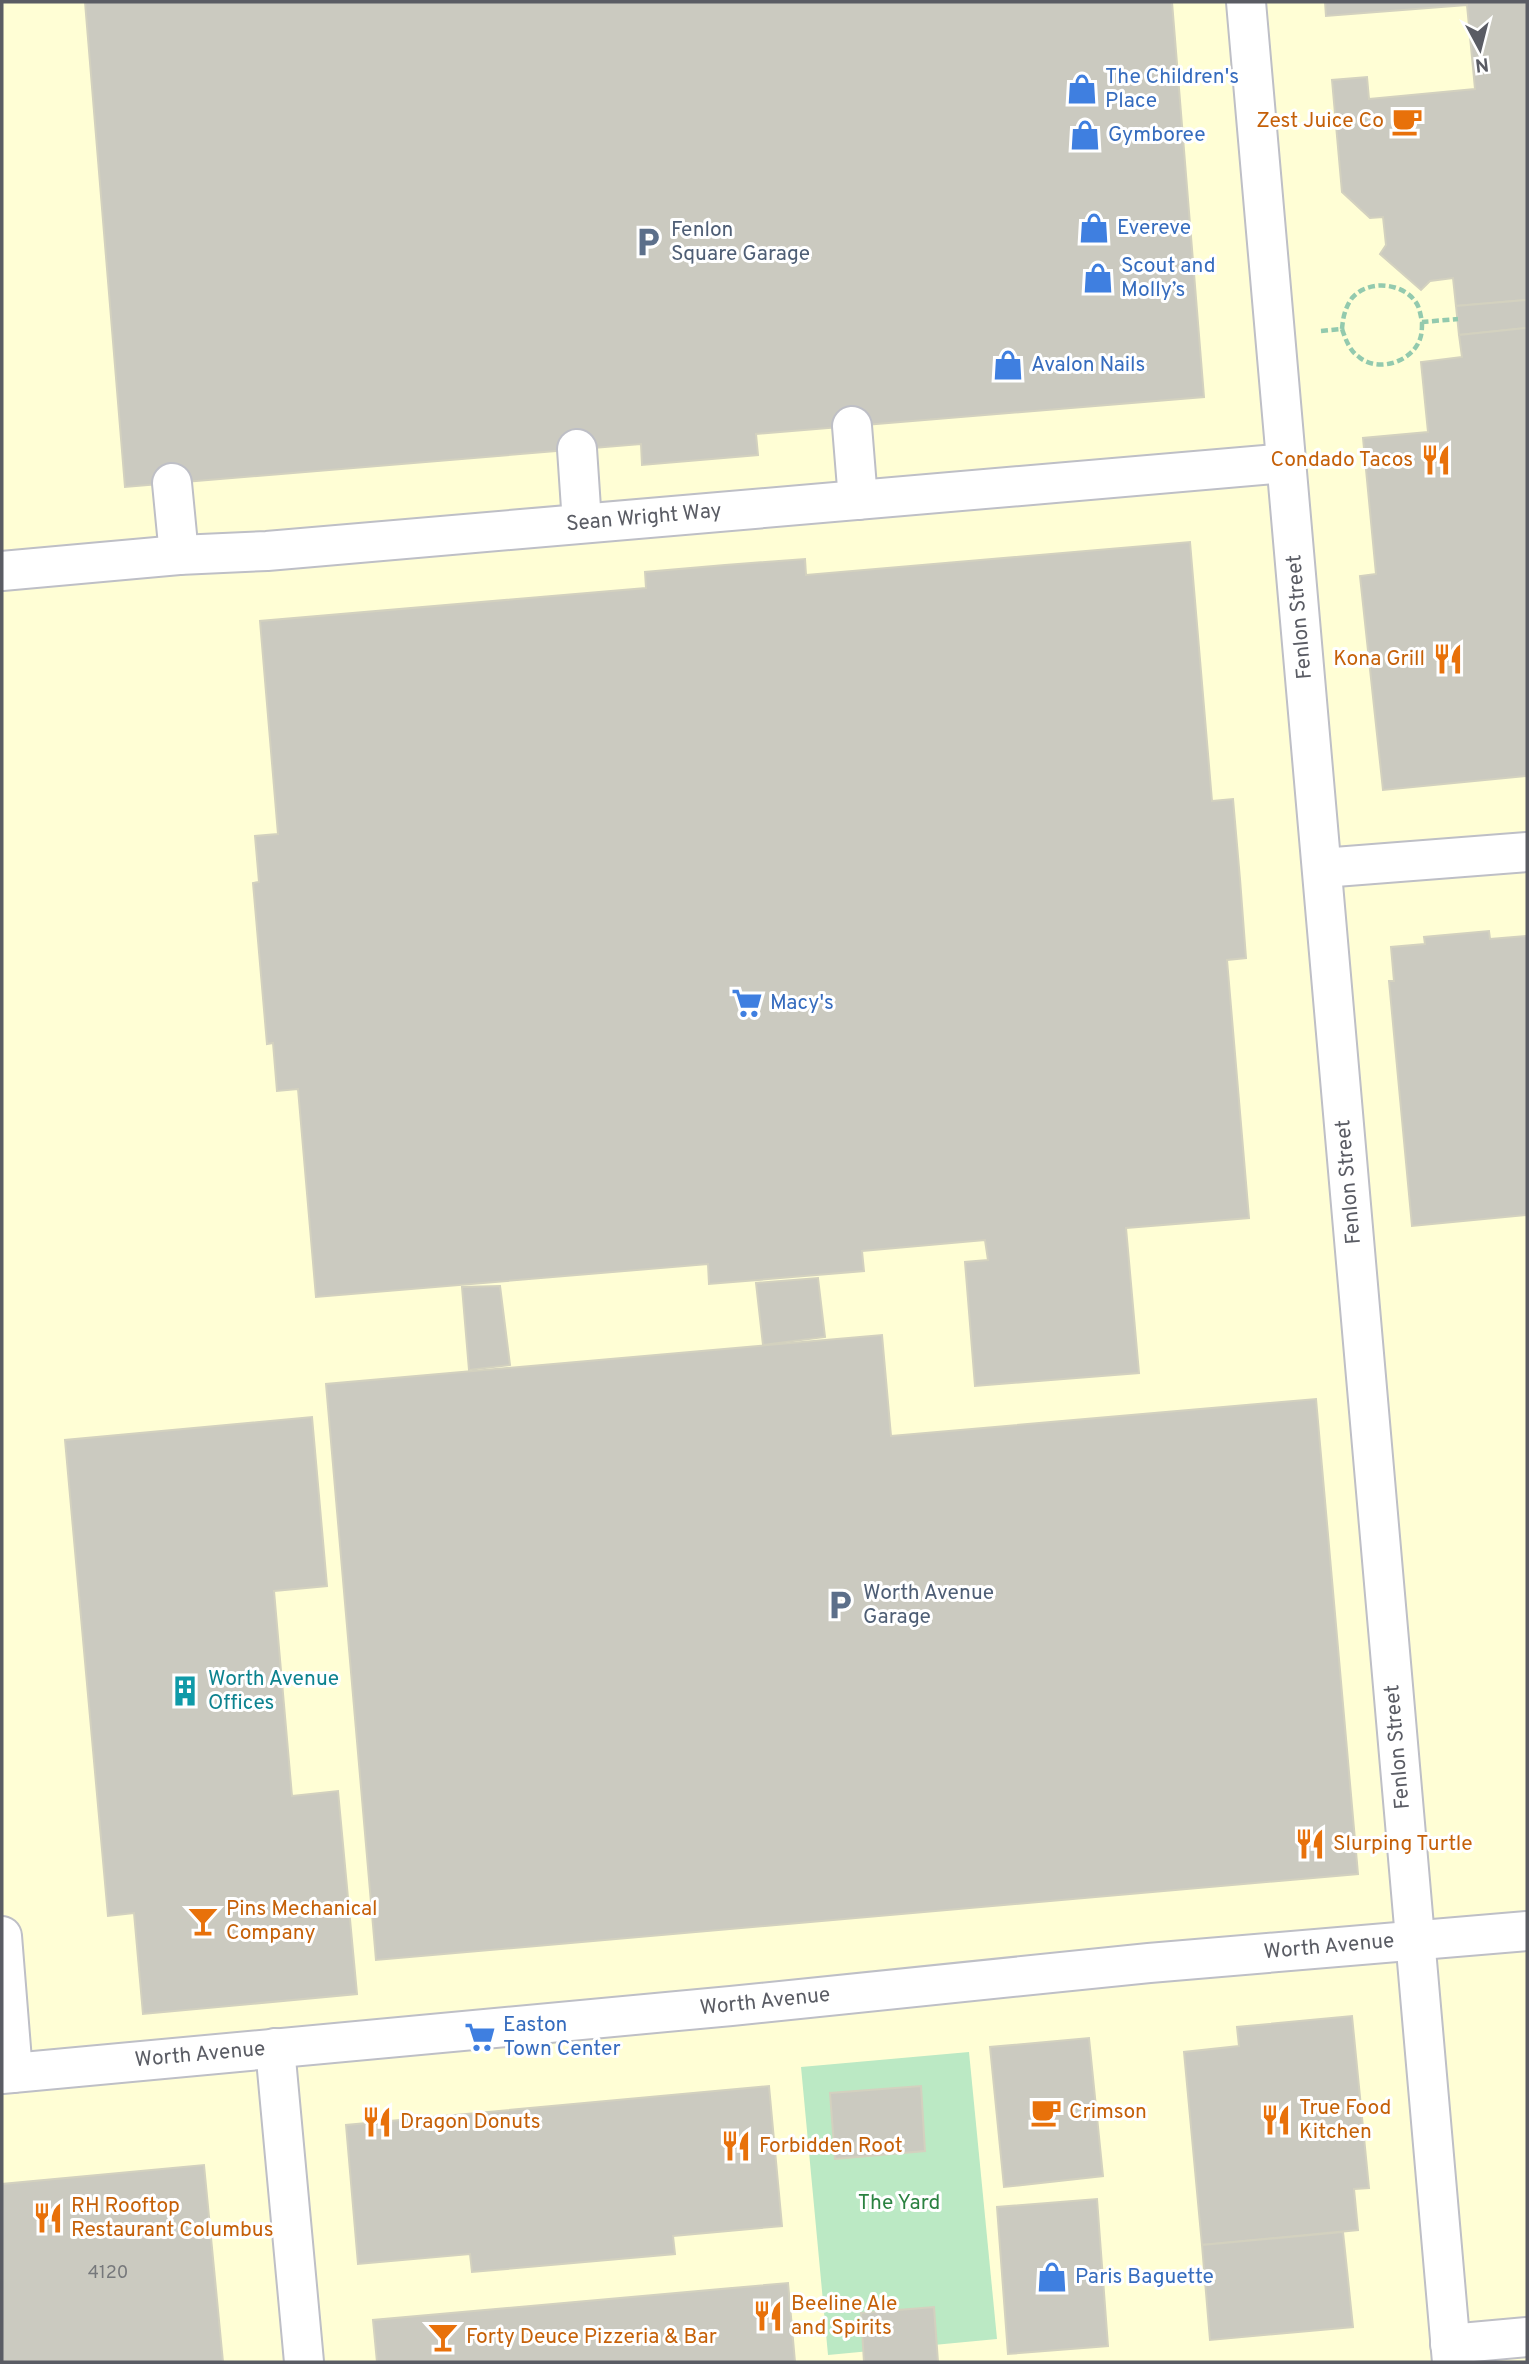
<svg xmlns="http://www.w3.org/2000/svg" width="1529" height="2364" font-family="Overpass,sans-serif">
	<style>
		.commercial { fill: #fffed5 }
		.green { fill: #bbe9c4 }
		.building { fill: #cbcac0; stroke: #d3d1bf; stroke-width: 2 }
		.lines { fill: none; stroke-linecap: round; stroke-linejoin: round }
		.minor-casing { stroke: #bebfc6; stroke-width: 42 }
		.path { stroke: #93caae; stroke-width: 4.5; stroke-dasharray: 7 3.5; stroke-linecap: butt }
		.minor { stroke: #fff; stroke-width: 38 }
		.labels { text-anchor: middle; dominant-baseline: central; stroke-width: 6; stroke-linejoin: round; paint-order: stroke }
		.number-label { font-size: 18px; fill: #76787b }
		.shop-label { font-size: 21px; fill: #366cbe; stroke: #fff; text-anchor: start }
		.food-label { font-size: 21px; fill: #c56008; stroke: #fff; text-anchor: start }
		.service-label { font-size: 21px; fill: #4e5e75; stroke: #fff; text-anchor: start }
		.street-label { font-size: 21px; fill: #5a5c64; stroke: #fff }
		.culture-label { font-size: 21px; fill: #0d838f; stroke: #fff; text-anchor: start }
		.park-label { font-size: 21px; fill: #2b8241; stroke: #fff }
	</style>
	<rect width="100%" height="100%" fill="#eeeee1"/>
	<rect class="commercial" x="2" y="2" width="1525" height="2360"/>
	<path class="green" d="M969 2052 997 2339 828 2355 801 2067Z"/>
	<g class="building">
		<path d="M85 2H1172L1204 397 756 434 758 455 642 465 641 444 125 487Z"/>
		<path d="M1325 2H1527V300L1456 306 1453 278 1430 281 1421 290 1380 254 1386 245 1383 217 1370 218 1342 192 1332 80 1367 77 1369 99 1475 89 1467 5 1326 16Z"/>
		<path d="M1527 300V328L1459 335 1456 306Z"/>
		<path d="M1527 328V776L1383 790 1360 576 1376 574 1363 438 1428 432 1421 362 1462 357 1459 335Z"/>
		<path d="M1190 542 1212 801 1233 799 1240 879 1246 958 1227 960 1249 1218 1126 1228 1139 1373 975 1386 965 1262 988 1260 985 1240 862 1251 864 1271 709 1284 708 1264 316 1297 298 1089 277 1091 273 1043 267 1044 253 883 259 882 255 836 278 834 260 621 646 588 645 572 725 565 805 559 806 575Z"/>
		<path d="M1489 931 1490 939 1527 936V1215L1412 1226 1389 981H1394L1391 947 1425 944 1424 937Z"/>
		<path d="M818 1278 825 1337 763 1345 756 1283Z"/>
		<path d="M500 1286 510 1365 469 1370 462 1287Z"/>
		<path d="M882 1335 891 1436 1316 1399 1358 1874 376 1960 326 1384Z"/>
		<path d="M312 1417 327 1586 274 1591 292 1796 338 1791 357 1994 143 2014 134 1913 108 1916 65 1440Z"/>
		<path d="M1352 2016 1369 2188 1354 2189 1358 2230 1202 2245 1184 2052 1239 2046 1237 2027Z"/>
		<path d="M1089 2038 1103 2176 1004 2187 990 2047Z"/>
		<path d="M769 2086 782 2226 673 2236 675 2254 472 2272 470 2254 358 2264 346 2125Z"/>
		<path d="M921 2086 925 2151 835 2159 830 2093Z"/>
		<path d="M204 2165 223 2362H2V2184Z"/>
		<path d="M1097 2199 1108 2346 1008 2354 997 2207Z"/>
		<path d="M1343 2232 1353 2327 1210 2340 1202 2245Z"/>
		<path d="M788 2283 795 2362H377L373 2320Z"/>
		<path d="M934 2307 938 2362H864L861 2313Z"/>
	</g>
	<g class="lines">
		<g class="minor-casing">
			<g id="minor">
				<path d="M1246 2 1452 2362"/>
				<path d="M852 426 858 500"/>
				<path d="M577 449 582 523"/>
				<path d="M172 483 179 555"/>
				<path d="M2 571 179 555 267 551 1286 463"/>
				<path d="M1322 868 1527 852"/>
				<path d="M2 1936 13 2073"/>
				<path d="M275 2048 304 2362"/>
				<path d="M2 2074 731 2006 1149 1963 1527 1931"/>
				<path d="M1450 2344 1527 2337"/>
			</g>
		</g>
		<g class="path">
			<path d="M1342 329C1346 340 1349 350 1359 357 1378 373 1412 362 1420 339 1422 334 1422 327 1422 322"/>
			<path d="M1321 331 1342 329C1343 317 1345 308 1352 298 1369 278 1407 283 1418 306 1420 311 1421 317 1422 322L1458 319"/>
		</g>
		<use href="#minor" class="minor"/>
	</g>
	<defs>
		<g id="shop-bare" transform="scale(2.415)"><path d="M-5-2.5h2.3a2.7 3.5 0 0 1 5.4 0H5L5.5 6h-11ZM-1.5-2.5h3a1.5 2.3 0 0 0-3 0Z" fill="#3f7fe0" stroke="#fff" stroke-width="2.5" paint-order="stroke"/></g>
		<g id="cafe-bare" transform="scale(2.415)"><path d="M-5.5-4.5H6V0H3Q3 3.5 0 3.5H-2.5Q-5.5 3.5-5.5 0ZM3-3.2v2h1.7v-2ZM-6 4.5H4V6H-6Z" fill="#e8710a" stroke="#fff" stroke-width="2.5" paint-order="stroke"/></g>
		<g id="parking-bare" transform="scale(2.415)"><path d="M-3.5-5.5H1a3.5 3.5 0 0 1 0 7H-1V5.5H-3.5ZM-1-3.4V-.6H.8a1.4 1.4 0 0 0 0-2.8Z" fill="#5c6f8a" stroke="#fff" stroke-width="2.5" paint-order="stroke"/></g>
		<g id="restaurant-bare" transform="scale(2.415)"><path d="M-5-6h1v4h1v-4h1v4h1v-4h1v5L-1.5 .5V6h-2V.5L-5-1ZM5-6V6H3V1.5H1.5Q1.5-4 5-6Z" fill="#e8710a" stroke="#fff" stroke-width="2.5" paint-order="stroke"/></g>
		<g id="supermarket-bare" transform="scale(2.415)"><path d="M-6-5.5h2.5l.6 2H6L4.5 2H-2.5L-4.4-4H-6ZM-1.5 3.2a1.3 1.3 0 1 0 .1 0ZM3 3.2a1.3 1.3 0 1 0 .1 0Z" fill="#3f7fe0" stroke="#fff" stroke-width="2.5" paint-order="stroke"/></g>
		<g id="building-bare" transform="scale(2.415)"><path d="M-4-6H4V6H1V3H-1V6H-4ZM-2.5-4.3h1.7v1.8h-1.7ZM.8-4.3h1.7v1.8H.8ZM-2.5-1h1.7V.8h-1.7ZM.8-1h1.7V.8H.8Z" fill="#0f9aa8" stroke="#fff" stroke-width="2.5" paint-order="stroke"/></g>
		<g id="bar-bare" transform="scale(2.415)"><path d="M-6-5H6L.8 .8V4.5H3.5V6h-7V4.5H-.8V.8Z" fill="#e8710a" stroke="#fff" stroke-width="2.5" paint-order="stroke"/></g>
	</defs>
	<g fill-rule="evenodd">
		<use href="#shop-bare" x="1082" y="89"/>
		<use href="#cafe-bare" x="1407" y="121"/>
		<use href="#shop-bare" x="1085" y="135"/>
		<use href="#shop-bare" x="1094" y="228"/>
		<use href="#parking-bare" x="648" y="242"/>
		<use href="#shop-bare" x="1098" y="278"/>
		<use href="#shop-bare" x="1008" y="365"/>
		<use href="#restaurant-bare" x="1436" y="460"/>
		<use href="#restaurant-bare" x="1448" y="659"/>
		<use href="#supermarket-bare" x="747" y="1003"/>
		<use href="#parking-bare" x="840" y="1605"/>
		<use href="#building-bare" x="185" y="1691"/>
		<use href="#restaurant-bare" x="1310" y="1844"/>
		<use href="#bar-bare" x="203" y="1921"/>
		<use href="#supermarket-bare" x="480" y="2037"/>
		<use href="#cafe-bare" x="1046" y="2112"/>
		<use href="#restaurant-bare" x="1276" y="2120"/>
		<use href="#restaurant-bare" x="377" y="2122"/>
		<use href="#restaurant-bare" x="736" y="2146"/>
		<use href="#restaurant-bare" x="48" y="2218"/>
		<use href="#shop-bare" x="1052" y="2277"/>
		<use href="#restaurant-bare" x="768" y="2316"/>
		<use href="#bar-bare" x="443" y="2337"/>
	</g>
	<g class="labels">
		<g class="number-label">
			<text x="108" y="2273">4120</text>
		</g>
		<g class="shop-label">
			<text x="1105" y="77">The Children's<tspan x="1105" dy="24">Place</tspan></text>
			<text x="1108" y="135">Gymboree</text>
			<text x="1117" y="228">Evereve</text>
			<text x="1121" y="266">Scout and<tspan x="1121" dy="24">Molly’s</tspan></text>
			<text x="1031" y="365">Avalon Nails</text>
			<text x="770" y="1003">Macy's</text>
			<text x="503" y="2025">Easton<tspan x="503" dy="24">Town Center</tspan></text>
			<text x="1075" y="2277">Paris Baguette</text>
		</g>
		<g class="food-label">
			<text x="1384" y="121" text-anchor="end">Zest Juice Co</text>
			<text x="1413" y="460" text-anchor="end">Condado Tacos</text>
			<text x="1425" y="659" text-anchor="end">Kona Grill</text>
			<text x="1333" y="1844">Slurping Turtle</text>
			<text x="226" y="1909">Pins Mechanical<tspan x="226" dy="24">Company</tspan></text>
			<text x="1299" y="2108">True Food<tspan x="1299" dy="24">Kitchen</tspan></text>
			<text x="1069" y="2112">Crimson</text>
			<text x="400" y="2122">Dragon Donuts</text>
			<text x="759" y="2146">Forbidden Root</text>
			<text x="71" y="2206">RH Rooftop<tspan x="71" dy="24">Restaurant Columbus</tspan></text>
			<text x="791" y="2304">Beeline Ale<tspan x="791" dy="24">and Spirits</tspan></text>
			<text x="466" y="2337">Forty Deuce Pizzeria &amp; Bar</text>
		</g>
		<g class="service-label">
			<text x="671" y="230">Fenlon<tspan x="671" dy="24">Square Garage</tspan></text>
			<text x="863" y="1593">Worth Avenue<tspan x="863" dy="24">Garage</tspan></text>
		</g>
		<g class="street-label">
			<text transform="translate(644 518) rotate(-5)">Sean Wright Way</text>
			<text transform="translate(1300 617) rotate(-95)">Fenlon Street</text>
			<text transform="translate(1349 1182) rotate(-95)">Fenlon Street</text>
			<text transform="translate(1398 1747) rotate(-95)">Fenlon Street</text>
			<text transform="translate(1329 1947) rotate(-5)">Worth Avenue</text>
			<text transform="translate(765 2002) rotate(-6)">Worth Avenue</text>
			<text transform="translate(200 2055) rotate(-5)">Worth Avenue</text>
		</g>
		<g class="culture-label">
			<text x="208" y="1679">Worth Avenue<tspan x="208" dy="24">Offices</tspan></text>
		</g>
		<g class="park-label">
			<text x="899" y="2203">The Yard</text>
		</g>
	</g>
	<rect width="1529" height="2364" fill="none" stroke="#5a5c64" stroke-width="7"/>
	<g transform="translate(1480 49) rotate(173)" stroke="#ffffff" stroke-width="5" paint-order="stroke">
	<path d="M0-5L12 26L0 18L-12 26Z" fill="#5a5c64"/>
	<text y="-10" font-size="19" font-weight="bold" text-anchor="middle" fill="#5a5c64">N</text>
	</g>
</svg>
